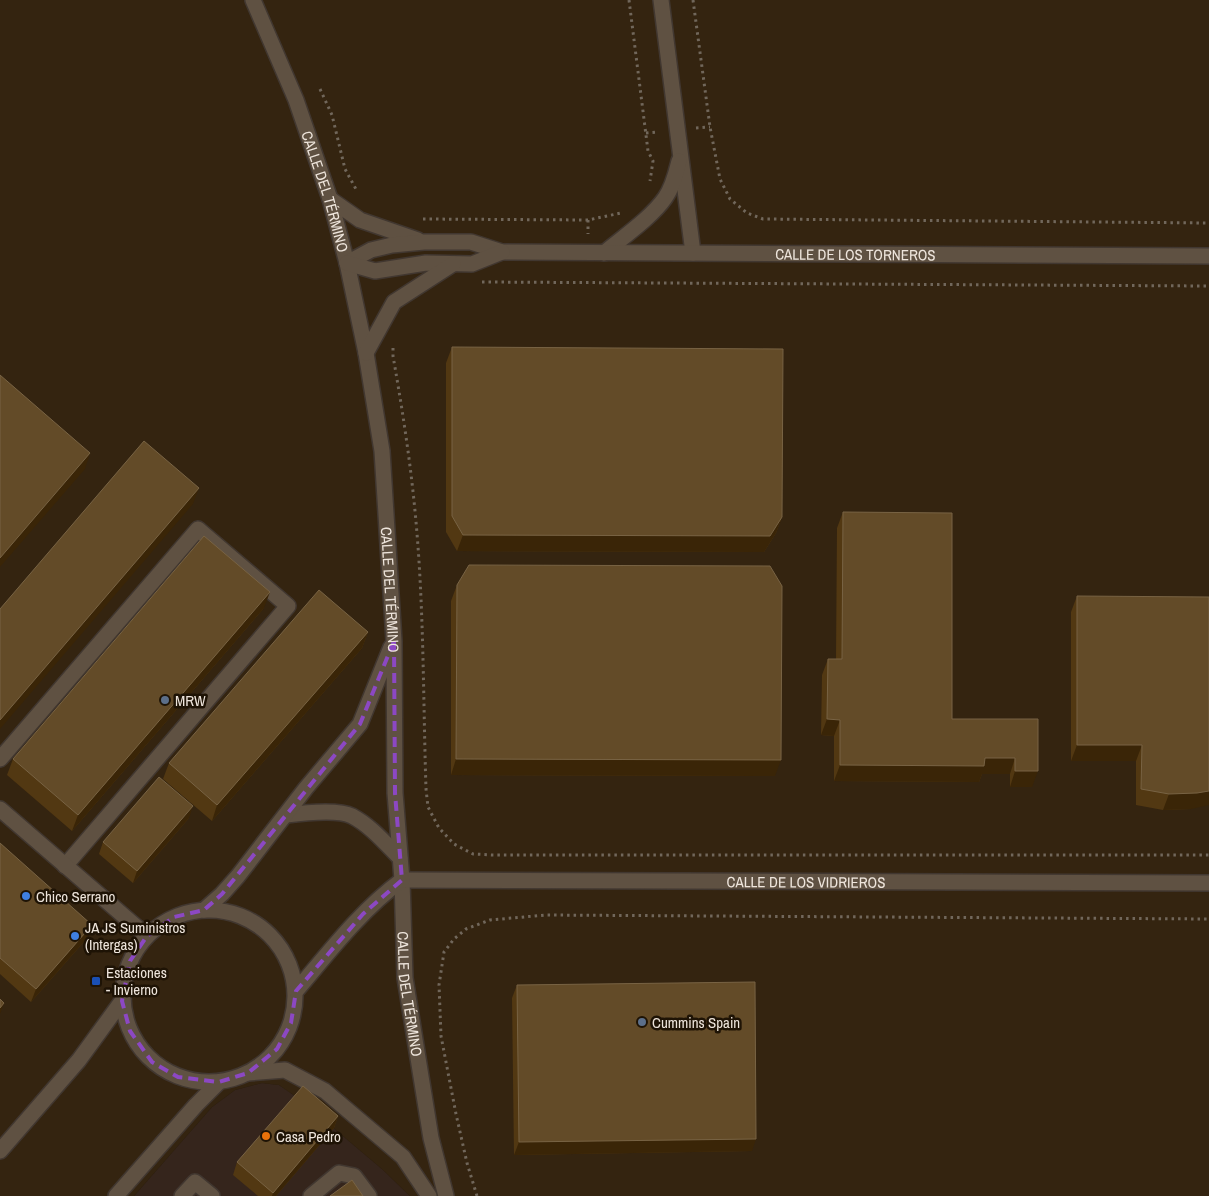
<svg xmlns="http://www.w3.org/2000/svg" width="1209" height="1196" font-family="'Archivo Narrow',sans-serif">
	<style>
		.commercial { fill: #35251c }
		.built { fill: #342410 }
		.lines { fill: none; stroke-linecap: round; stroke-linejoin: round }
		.minor-casing { stroke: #413730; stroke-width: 18 }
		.path { stroke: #71675b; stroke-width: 3; stroke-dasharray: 2.5 4; stroke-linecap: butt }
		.minor { stroke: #5f5142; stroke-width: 15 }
		.wall { fill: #523812 }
		.shaded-wall { fill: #3a2507 }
		.building { fill: #634b28; stroke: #786344 }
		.marked { fill: none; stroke: #8c48c3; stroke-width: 4; stroke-dasharray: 10 6; stroke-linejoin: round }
		.service-dot { fill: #5c6f8a; stroke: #1e1305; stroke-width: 2 }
		.shop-dot { fill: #3f7fe0; stroke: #1e1305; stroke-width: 2 }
		.transit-dot { fill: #1a4fb4; stroke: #1e1305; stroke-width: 2 }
		.food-dot { fill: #e8710a; stroke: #1e1305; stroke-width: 2 }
		.labels { text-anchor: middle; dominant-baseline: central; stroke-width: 5; stroke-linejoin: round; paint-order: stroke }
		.street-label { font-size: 15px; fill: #eee5dc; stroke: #1e1305 }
		.poi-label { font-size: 15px; fill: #eee5dc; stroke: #1e1305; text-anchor: start }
	</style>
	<rect width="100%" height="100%" fill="#271c0e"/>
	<path class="commercial" d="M262 1083 279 1085 298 1098 382 1169 410 1196H134L212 1107 235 1090Z"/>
	<path class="built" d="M0 0H1209V1196H410L382 1169 298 1098 279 1085 262 1083 235 1090 212 1107 134 1196H0Z"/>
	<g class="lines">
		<g class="minor-casing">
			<g id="minor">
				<path id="s1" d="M253 0 296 100 330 199 347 263 366 353 382 451 394 641 395 793 402 880 405 978 431 1138 446 1196"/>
				<path d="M661 0 693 253"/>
				<path d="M330 199 360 220 418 240"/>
				<path d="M604 253C623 237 651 218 665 198 673 187 676 173 679 161"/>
				<path id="s2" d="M347 263 371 250 392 245 424 242H471L502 252 1209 256"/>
				<path d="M347 263 375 271 426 263 472 264 502 252"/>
				<path d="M366 353 394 302 453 264"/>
				<path d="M0 759 198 529 288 606 65 866"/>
				<path d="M0 809 147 936"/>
				<path d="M286 815C302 813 338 809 352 816 371 826 385 843 400 858"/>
				<path id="s3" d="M402 880 1209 883"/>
				<path d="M204 910 222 894 238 876 306 788 360 724 391 647"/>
				<circle cx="209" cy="996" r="86"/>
				<path d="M296 991C329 952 361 910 402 880"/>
				<path d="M248 1073 285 1070 325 1091 403 1157 429 1196"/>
				<path d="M0 1151 79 1060 122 1001"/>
				<path d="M116 1196 196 1105 219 1082"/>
				<path d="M182 1196 195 1182 212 1196"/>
				<path d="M311 1196 339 1173 354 1176 369 1196"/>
			</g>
		</g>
		<g class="path">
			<path d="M629 0 648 151 653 161 650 181"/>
			<path d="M693 0 710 127 720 179 730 199 747 213 763 219 1209 223"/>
			<path d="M320 89 332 115 345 169 357 191"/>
			<path d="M696 128 710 127"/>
			<path d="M646 133 658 132"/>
			<path d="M423 219 588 220 621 213"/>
			<path d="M588 220V234"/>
			<path d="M482 282 1209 286"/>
			<path d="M393 348V356C402 407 410 459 415 511 424 603 423 696 426 789L428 807 439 828 454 844 473 854 493 855H1209"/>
			<path d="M477 1196 467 1163 456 1114 441 1036 439 985 444 952 454 939 466 929 490 920 546 915 1209 919"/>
		</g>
		<use href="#minor" class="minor"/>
	</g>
	<g class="wall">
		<path d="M452 347 782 517 776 533 764 552 457 551 446 532V363Z"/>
		<path d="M843 512 952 719H1038L1032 787H1010V774H982L979 782 834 781V736L821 735 822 675 828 659H836L837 528Z"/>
		<path d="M457 585 775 776 451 775V601Z"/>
		<path d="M1077 596 1191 809 1163 810 1136 805V761H1071V612Z"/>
		<path d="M264 608 72 831 7 775 13 759Z"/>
		<path d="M368 632 362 648 212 821 163 779 169 763Z"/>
		<path d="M189 818 133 883 99 854 103 842Z"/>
		<path d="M0 843 88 937 31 1002 0 974Z"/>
		<path d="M517 985 752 1151 514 1155 512 998Z"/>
		<path d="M338 1116 334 1128 276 1196H258L233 1175 237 1162Z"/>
	</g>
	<g class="shaded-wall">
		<path d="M90 453 85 469 0 567V558Z"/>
		<path d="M199 488 193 504 0 729V720Z"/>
		<path d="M782 517 776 533 764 552 457 551 463 535Z"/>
		<path d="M270 592 264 608 72 831 78 815Z"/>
		<path d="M368 632 362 648 212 821 217 805Z"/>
		<path d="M827 719 840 720 834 736 821 735Z"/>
		<path d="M1077 745H1142L1136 761H1071Z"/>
		<path d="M985 758H1015L1010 774H982L979 782 834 781 840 765Z"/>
		<path d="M456 759 781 760 775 776 451 775Z"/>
		<path d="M1015 771H1038L1032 787H1010Z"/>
		<path d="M1209 791V805L1191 809 1163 810 1169 794Z"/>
		<path d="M193 806 189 818 133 883 137 871Z"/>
		<path d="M92 925 88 937 31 1002 36 989Z"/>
		<path d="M4 1003 0 1014V1008Z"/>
		<path d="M338 1116 334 1128 276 1196H272L273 1193Z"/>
		<path d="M756 1139 752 1151 514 1155 519 1142Z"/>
	</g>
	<g class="building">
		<path d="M452 347 783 349 782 517 770 536 463 535 452 516Z"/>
		<path d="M0 375 90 453 0 558Z"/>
		<path d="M144 441 199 488 0 720V609Z"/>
		<path d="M843 512 952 513V719H1038V771H1015V758H985L984 766 840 765V720L827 719 828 659H842Z"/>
		<path d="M204 536 270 592 78 815 13 759Z"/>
		<path d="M469 565 770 566 782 586 781 760 456 759 457 585Z"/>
		<path d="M319 590 368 632 217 805 169 763Z"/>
		<path d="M1077 596 1209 597V791L1197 793 1169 794 1141 789 1142 745H1077Z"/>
		<path d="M159 777 193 806 137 871 103 842Z"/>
		<path d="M0 843 92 925 36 989 0 958Z"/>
		<path d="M755 982 756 1139 519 1142 517 985Z"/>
		<path d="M0 999 4 1003 0 1008Z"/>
		<path d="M303 1086 338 1116 273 1193 237 1162Z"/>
		<path d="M352 1180 363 1196H330Z"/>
	</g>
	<path class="marked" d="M394 641 395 793 402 880 363 914 296 991 291 1023 277 1049 248 1073 219 1082 178 1077 152 1062 130 1031 122 1001 130 961 147 936 174 917 204 910 222 894 360 724Z"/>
	<g class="service-dot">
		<circle cx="165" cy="700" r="5"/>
		<circle cx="642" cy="1022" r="5"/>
	</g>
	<g class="shop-dot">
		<circle cx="26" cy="896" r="5"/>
		<circle cx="75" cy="936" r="5"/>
	</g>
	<rect class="transit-dot" x="91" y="976" width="10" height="10" rx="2.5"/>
	<circle class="food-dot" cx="266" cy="1136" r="5"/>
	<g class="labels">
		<g class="street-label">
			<text stroke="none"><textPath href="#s1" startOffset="205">CALLE DEL TÉRMINO</textPath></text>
			<text stroke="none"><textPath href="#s2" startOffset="514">CALLE DE LOS TORNEROS</textPath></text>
			<text stroke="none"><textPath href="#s1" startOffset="610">CALLE DEL TÉRMINO</textPath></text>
			<text stroke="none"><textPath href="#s3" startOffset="404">CALLE DE LOS VIDRIEROS</textPath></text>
			<text stroke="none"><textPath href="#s1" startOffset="1015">CALLE DEL TÉRMINO</textPath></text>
		</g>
		<g class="poi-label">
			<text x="175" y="700">MRW</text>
			<text x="36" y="896">Chico Serrano</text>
			<text x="85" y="927">JA JS Suministros<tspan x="85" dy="17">(Intergas)</tspan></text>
			<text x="106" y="972">Estaciones<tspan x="106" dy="17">- Invierno</tspan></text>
			<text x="652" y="1022">Cummins Spain</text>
			<text x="276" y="1136">Casa Pedro</text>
		</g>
	</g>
</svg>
